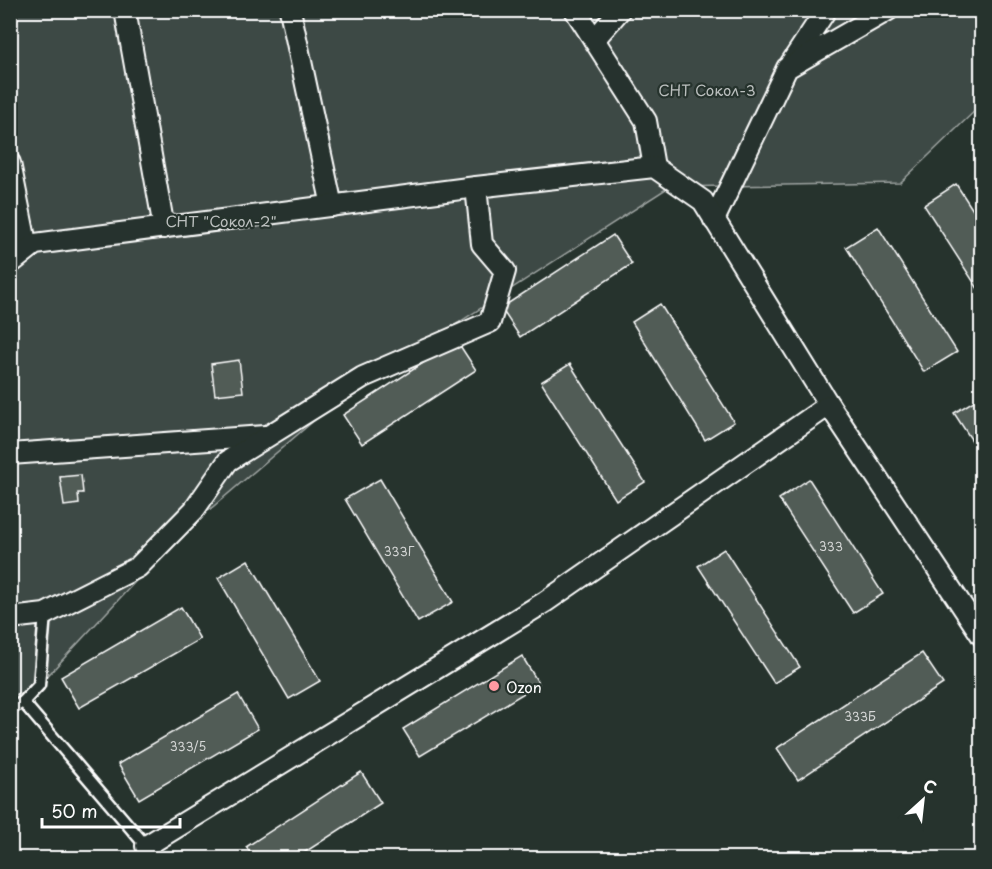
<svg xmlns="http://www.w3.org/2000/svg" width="992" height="869" font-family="'Playpen Sans',sans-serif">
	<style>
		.green { fill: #3e4944; stroke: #9ea4a2; stroke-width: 1.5 }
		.building { fill: #515c57; stroke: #fff; stroke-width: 1.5 }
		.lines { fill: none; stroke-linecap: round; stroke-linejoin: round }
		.service-casing { stroke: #fff; stroke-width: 15 }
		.minor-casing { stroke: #fff; stroke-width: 24 }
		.service { stroke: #26332d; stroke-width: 10 }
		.minor { stroke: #26332d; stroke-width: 20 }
		.poi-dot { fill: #ff9aa2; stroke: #26332d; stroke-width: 2 }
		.labels { text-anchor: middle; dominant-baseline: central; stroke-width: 4.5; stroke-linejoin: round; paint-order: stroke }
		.number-label { font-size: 12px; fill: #d4d6d5 }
		.park-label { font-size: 15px; fill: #bbbfbe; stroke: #26332d }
		.poi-label { font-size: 15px; fill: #fff; stroke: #26332d; text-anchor: start }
	</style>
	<rect width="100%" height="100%" fill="#26332d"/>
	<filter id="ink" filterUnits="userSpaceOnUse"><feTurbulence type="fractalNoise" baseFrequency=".0167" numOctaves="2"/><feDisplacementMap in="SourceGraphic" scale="12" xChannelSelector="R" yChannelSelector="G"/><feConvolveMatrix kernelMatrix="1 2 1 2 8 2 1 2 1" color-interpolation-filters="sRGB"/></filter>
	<g filter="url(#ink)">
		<path class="green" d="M11 11H981V105L900 183 669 187 337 401 174 540 39 685 11 697Z"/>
		<g class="building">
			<path d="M956 184 982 224V295L924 205Z"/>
			<path d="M878 227 957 352 924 372 846 247Z"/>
			<path d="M613 235 632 264 520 337 501 308Z"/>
			<path d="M660 304 734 422 705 440 632 322Z"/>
			<path d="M457 341 476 370 362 444 343 415Z"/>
			<path d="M239 360 243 392 215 395 211 364Z"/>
			<path d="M570 364 645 482 616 500 541 382Z"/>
			<path d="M982 396V456L954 413Z"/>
			<path d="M81 475 83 493H78L79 504 64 506 60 477Z"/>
			<path d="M380 479 453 602 418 622 345 499Z"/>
			<path d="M809 479 883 594 853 613 779 499Z"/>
			<path d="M724 549 800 667 774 683 698 566Z"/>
			<path d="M248 560 320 681 289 699 218 578Z"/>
			<path d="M181 607 200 639 79 708 61 677Z"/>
			<path d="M922 653 943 684 798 780 777 748Z"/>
			<path d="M522 656 539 684 420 756 403 729Z"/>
			<path d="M238 694 258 729 139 799 118 764Z"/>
			<path d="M361 772 381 803 296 858H254L246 847Z"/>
		</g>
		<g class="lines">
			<g class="service-casing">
				<g id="service">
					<path d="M23 702 146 846 141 858"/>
					<path d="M10 709 23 702 39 685 45 614"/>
				</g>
			</g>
			<g class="minor-casing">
				<g id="minor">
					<path d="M125 10 164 228"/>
					<path d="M290 10 332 206"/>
					<path d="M575 10 646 121 654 167"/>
					<path d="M594 40 620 10"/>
					<path d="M791 63 826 10"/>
					<path d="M10 163 26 243 35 244"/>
					<path d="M714 220 787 68 888 10"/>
					<path d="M10 264 35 244 476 187"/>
					<path d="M10 454 265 436"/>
					<path d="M10 618 45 614 138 567 194 510 228 461 363 377 490 322 505 271 482 244 476 187 654 167 703 201 829 405"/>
					<path d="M146 846 545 602 829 405 982 636"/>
				</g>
			</g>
			<use href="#service" class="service"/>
			<use href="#minor" class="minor"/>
		</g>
	</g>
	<circle class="poi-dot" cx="494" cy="686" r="6"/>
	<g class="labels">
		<g class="number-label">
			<text x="831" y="546">333</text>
			<text x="399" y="551">333Г</text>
			<text x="860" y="716">333Б</text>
			<text x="188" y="746">333/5</text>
		</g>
		<g class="park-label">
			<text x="707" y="89">СНТ Сокол-3</text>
			<text x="221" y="220">СНТ "Сокол-2"</text>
		</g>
		<g class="poi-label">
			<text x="506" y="686">Ozon</text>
		</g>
	</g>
	<rect width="992" height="869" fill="none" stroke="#26332d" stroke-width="36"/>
	<rect x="18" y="18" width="956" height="833" fill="none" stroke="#fff" stroke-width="2" filter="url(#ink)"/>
	<g transform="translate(923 800) rotate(27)" stroke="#26332d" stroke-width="4.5" paint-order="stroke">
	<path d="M0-4.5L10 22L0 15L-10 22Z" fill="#ffffff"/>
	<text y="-9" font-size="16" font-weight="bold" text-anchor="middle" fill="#ffffff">С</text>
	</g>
	<path d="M42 818v9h138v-9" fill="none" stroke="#ffffff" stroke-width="3"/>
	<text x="51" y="818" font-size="18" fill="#ffffff" stroke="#26332d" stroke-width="4.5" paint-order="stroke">50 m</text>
</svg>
